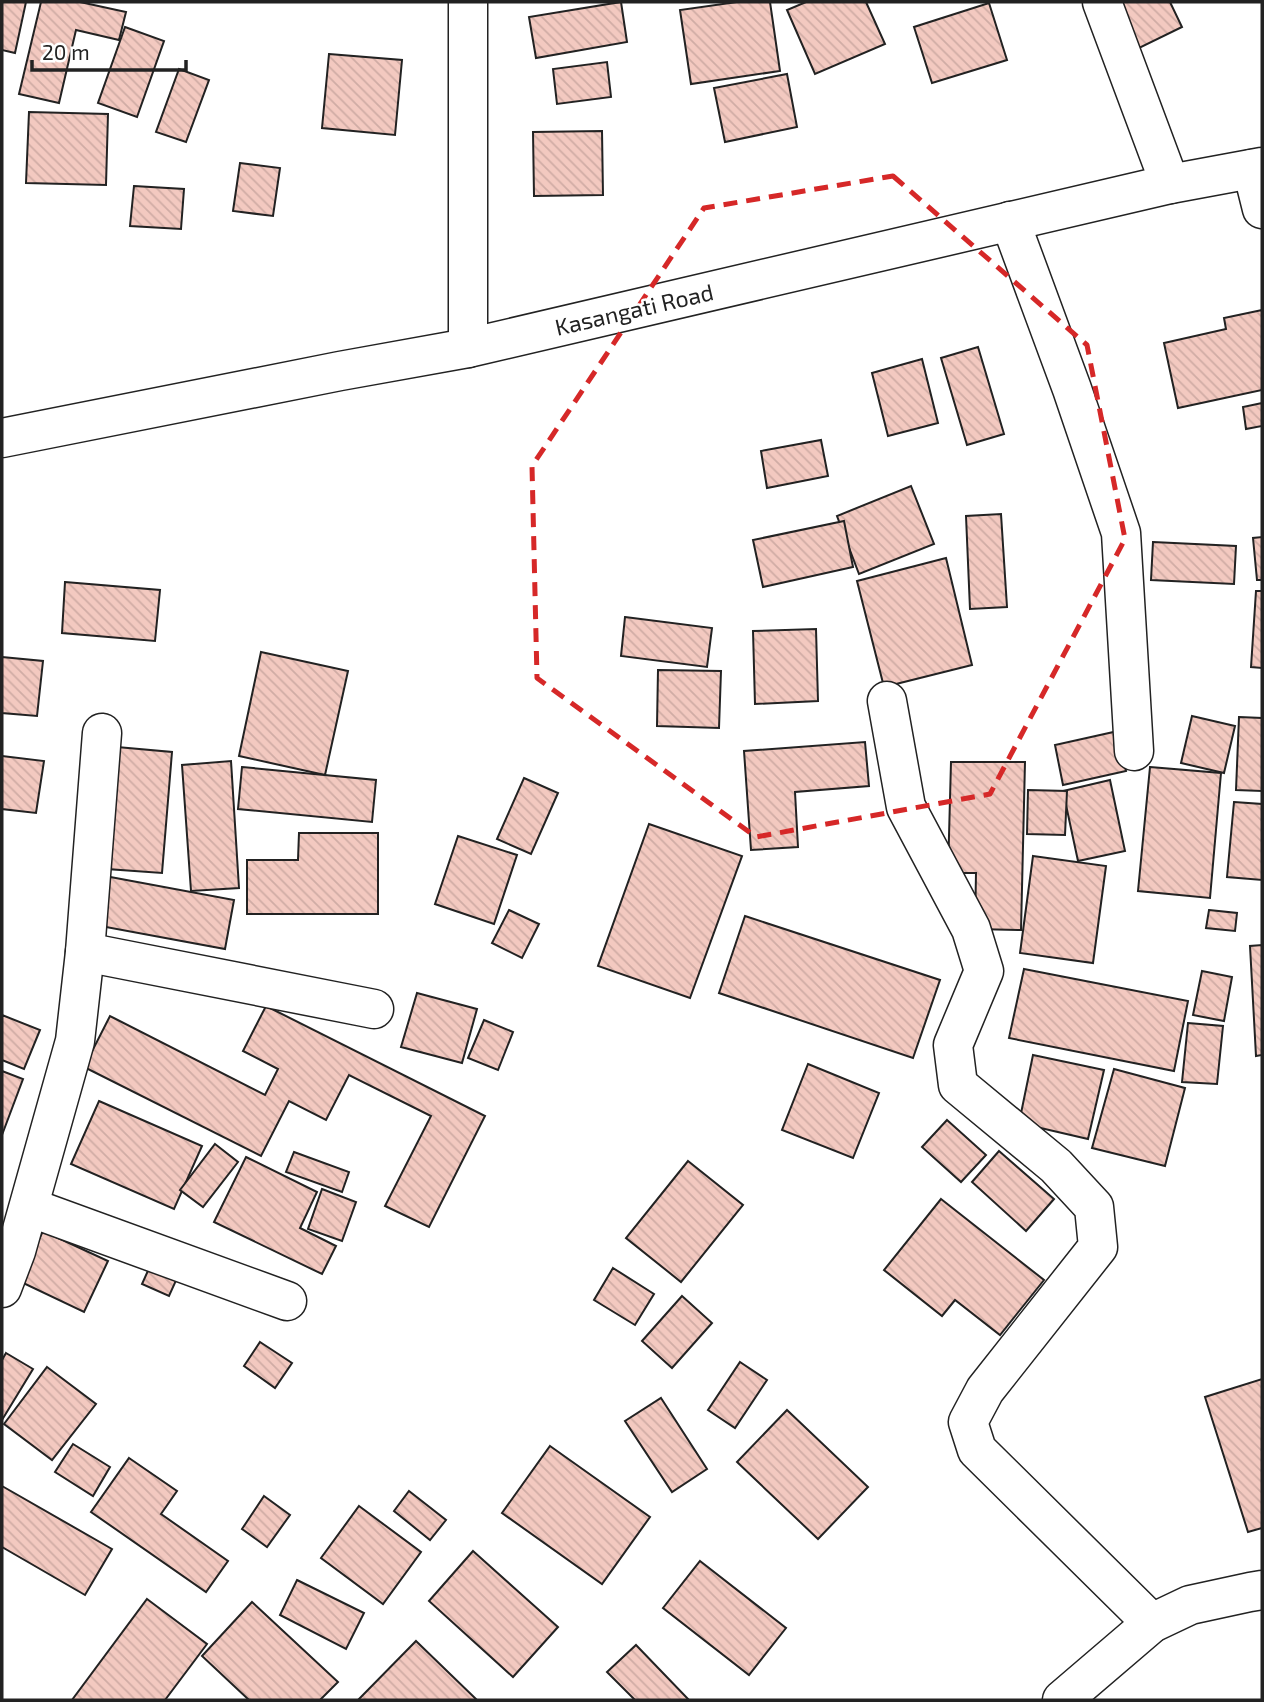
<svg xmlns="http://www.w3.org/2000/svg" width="1264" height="1702" font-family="'Exo 2',sans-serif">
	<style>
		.building { fill: url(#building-back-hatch); stroke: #222; stroke-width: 2 }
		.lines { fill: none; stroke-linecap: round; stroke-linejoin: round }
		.minor-casing { stroke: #222; stroke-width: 41 }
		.tertiary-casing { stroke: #222; stroke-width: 41 }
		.minor { stroke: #fff; stroke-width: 38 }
		.tertiary { stroke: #fff; stroke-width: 38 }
		.marked { fill: none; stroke: #d62828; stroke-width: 5; stroke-dasharray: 14 9; stroke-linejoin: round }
		.labels { text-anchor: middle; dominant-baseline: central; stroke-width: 5; stroke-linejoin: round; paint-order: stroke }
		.street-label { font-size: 23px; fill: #222; stroke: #fff }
	</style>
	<defs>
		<pattern id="building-back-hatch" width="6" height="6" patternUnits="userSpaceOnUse" patternTransform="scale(1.75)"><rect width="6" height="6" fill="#f3c9c0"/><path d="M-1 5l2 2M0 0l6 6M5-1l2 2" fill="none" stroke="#d0aca5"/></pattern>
	</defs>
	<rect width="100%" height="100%" fill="#fff"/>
	<g class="building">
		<path d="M2 2H26L15 53 2 50Z"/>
		<path d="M41 2H80L126 12 119 40 76 30 59 103 19 94Z"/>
		<path d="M621 2 627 42 536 58 529 17Z"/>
		<path d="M737 2H770L780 71 691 84 680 10Z"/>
		<path d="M806 2H866L885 44 815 74 787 10Z"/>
		<path d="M1110 2H1170L1182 27 1133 51Z"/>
		<path d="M989 3 1007 60 932 83 914 27Z"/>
		<path d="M125 27 164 41 137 117 98 103Z"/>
		<path d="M329 54 402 60 395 135 322 128Z"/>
		<path d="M607 62 611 97 557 104 553 69Z"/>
		<path d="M179 69 209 80 186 142 156 132Z"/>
		<path d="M787 74 797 127 725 142 714 88Z"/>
		<path d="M29 112 108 114 106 185 26 183Z"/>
		<path d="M602 131 603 195 534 196 533 132Z"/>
		<path d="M240 163 280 168 273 216 233 211Z"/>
		<path d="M134 186 184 189 181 229 130 226Z"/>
		<path d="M1262 310V390L1178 408 1164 343 1226 329 1224 318Z"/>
		<path d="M978 347 1004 434 967 445 941 358Z"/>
		<path d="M922 359 938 423 888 436 872 373Z"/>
		<path d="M1262 403V426L1246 429 1243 407Z"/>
		<path d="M821 440 828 476 767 488 761 451Z"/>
		<path d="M911 486 934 544 859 574 837 516Z"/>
		<path d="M1001 514 1007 607 970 609 966 516Z"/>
		<path d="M844 521 853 567 763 587 753 540Z"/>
		<path d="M1262 537V580H1257L1253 538Z"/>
		<path d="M1153 542 1236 546 1234 584 1151 580Z"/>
		<path d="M946 558 972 665 884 687 857 581Z"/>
		<path d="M65 582 160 590 155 641 62 633Z"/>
		<path d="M1256 591H1262V668L1251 667Z"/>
		<path d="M625 617 712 628 707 667 621 656Z"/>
		<path d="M816 629 818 701 755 704 753 631Z"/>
		<path d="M261 652 348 671 325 775 239 756Z"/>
		<path d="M2 657 43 661 37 716 2 713Z"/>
		<path d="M658 670 721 671 719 728 657 726Z"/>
		<path d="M1192 716 1235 726 1224 773 1181 763Z"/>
		<path d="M1239 717 1262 718V791L1236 790Z"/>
		<path d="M1118 731 1126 771 1063 785 1055 745Z"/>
		<path d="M865 742 869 786 795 792 798 847 751 850 744 751Z"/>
		<path d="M117 747 172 752 162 873 107 869Z"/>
		<path d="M2 756 44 761 36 813 2 809Z"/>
		<path d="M231 761 239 888 191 891 182 765Z"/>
		<path d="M951 762H1025L1021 930 975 929 976 873H948Z"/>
		<path d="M242 767 376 780 372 822 238 809Z"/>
		<path d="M1150 767 1221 773 1210 898 1138 891Z"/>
		<path d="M524 778 558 793 531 854 497 839Z"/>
		<path d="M1110 780 1125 851 1078 861 1063 791Z"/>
		<path d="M1028 790 1067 791 1065 835 1027 834Z"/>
		<path d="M1234 802 1262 804V880L1227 877Z"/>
		<path d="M649 824 742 856 690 998 598 966Z"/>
		<path d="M299 833H378V914H247V860H298Z"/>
		<path d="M458 836 517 855 494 924 435 904Z"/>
		<path d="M1033 856 1106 866 1093 963 1020 953Z"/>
		<path d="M105 876 234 900 225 949 95 925Z"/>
		<path d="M509 910 539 924 522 958 492 943Z"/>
		<path d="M1209 910 1237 913 1235 931 1206 928Z"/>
		<path d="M745 916 940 980 913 1058 719 993Z"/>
		<path d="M1262 945V1055L1256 1056 1250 946Z"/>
		<path d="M1024 969 1188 1001 1174 1071 1009 1038Z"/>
		<path d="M1202 971 1232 977 1224 1021 1193 1015Z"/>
		<path d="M417 993 477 1009 462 1063 401 1047Z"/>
		<path d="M266 1006 485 1116 429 1227 385 1206 431 1116 349 1075 326 1120 289 1101 261 1156 84 1067 110 1016 265 1095 278 1069 243 1051Z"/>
		<path d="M2 1015 40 1030 24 1069 2 1060Z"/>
		<path d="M484 1020 513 1032 498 1070 468 1058Z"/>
		<path d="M1188 1023 1223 1026 1217 1084 1182 1082Z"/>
		<path d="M1033 1055 1104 1070 1088 1139 1019 1123Z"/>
		<path d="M808 1064 879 1093 853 1158 782 1130Z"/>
		<path d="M1114 1069 1185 1088 1165 1166 1092 1148Z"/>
		<path d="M2 1071 23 1079 2 1135Z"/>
		<path d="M99 1101 202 1146 174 1209 71 1164Z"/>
		<path d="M947 1120 986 1155 961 1182 922 1147Z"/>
		<path d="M215 1144 238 1162 203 1207 180 1190Z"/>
		<path d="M999 1151 1054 1199 1026 1231 972 1182Z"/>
		<path d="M294 1152 349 1172 342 1192 286 1172Z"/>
		<path d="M246 1157 317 1192 300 1228 336 1246 322 1274 214 1222Z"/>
		<path d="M688 1161 743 1205 681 1282 626 1238Z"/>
		<path d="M322 1189 356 1202 342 1241 308 1229Z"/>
		<path d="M941 1199 1044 1280 1000 1335 955 1300 942 1316 884 1270Z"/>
		<path d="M43 1231 108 1261 84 1312 19 1281Z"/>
		<path d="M160 1244 187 1256 169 1296 142 1284Z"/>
		<path d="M613 1268 654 1294 635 1325 594 1300Z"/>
		<path d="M682 1296 712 1323 672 1368 642 1341Z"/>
		<path d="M260 1342 292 1363 275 1388 244 1366Z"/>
		<path d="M6 1353 33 1369 2 1420V1360Z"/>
		<path d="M740 1362 767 1380 735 1428 708 1410Z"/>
		<path d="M47 1367 96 1404 52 1460 4 1424Z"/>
		<path d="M1262 1379V1528L1248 1532 1205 1397Z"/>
		<path d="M661 1398 707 1469 672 1492 625 1421Z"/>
		<path d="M787 1410 868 1487 818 1539 737 1462Z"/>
		<path d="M73 1444 110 1467 93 1496 55 1472Z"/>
		<path d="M550 1446 650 1517 602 1584 502 1513Z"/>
		<path d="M129 1458 177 1491 161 1514 228 1561 206 1592 91 1512Z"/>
		<path d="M2 1486 112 1549 85 1595 2 1547Z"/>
		<path d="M409 1491 446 1520 430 1540 394 1511Z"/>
		<path d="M264 1496 290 1515 267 1547 242 1529Z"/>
		<path d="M359 1506 421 1552 383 1604 321 1558Z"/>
		<path d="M473 1551 558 1627 513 1677 429 1601Z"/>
		<path d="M700 1561 786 1628 749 1675 663 1608Z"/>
		<path d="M297 1580 364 1613 346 1649 280 1615Z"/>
		<path d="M147 1599 207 1644 165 1700H72Z"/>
		<path d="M252 1602 338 1682 320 1700H249L202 1656Z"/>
		<path d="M416 1641 477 1700H358Z"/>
		<path d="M636 1645 689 1700H635L607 1672Z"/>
	</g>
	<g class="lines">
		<g class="minor-casing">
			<g id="minor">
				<path d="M468 2V348"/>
				<path d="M1102 2 1170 184"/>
				<path d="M1252 169 1262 209"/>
				<path d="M1010 221 1072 389 1121 533 1134 751"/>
				<path d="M887 701 906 807 971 929 984 971 953 1045 958 1085 1056 1166 1094 1207 1098 1247 985 1390 968 1422 977 1450 1152 1623"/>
				<path d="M85 952 374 1009"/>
				<path d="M29 1207 287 1301"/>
				<path d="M2 1288 16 1251 75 1041 85 952 102 733"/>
				<path d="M1062 1700 1152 1623 1190 1605 1250 1592 1262 1590"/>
			</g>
		</g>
		<g class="tertiary-casing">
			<path id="tertiary" d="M2 438 340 371 468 348 1170 184 1262 167"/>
		</g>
		<use href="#minor" class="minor"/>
		<use href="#tertiary" class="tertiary"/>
	</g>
	<path class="marked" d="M893 176 1087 345 1125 539 990 794 756 837 537 678 532 466 704 208Z"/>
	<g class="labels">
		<g class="street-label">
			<text transform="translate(634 309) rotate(-13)">Kasangati Road</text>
		</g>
	</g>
	<rect width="1264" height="1702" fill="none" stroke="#222222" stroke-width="7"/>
	<path d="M32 60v10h154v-10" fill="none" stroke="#222222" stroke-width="3.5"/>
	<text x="42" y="60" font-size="21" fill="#222222" stroke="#ffffff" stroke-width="5" paint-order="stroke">20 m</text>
</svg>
